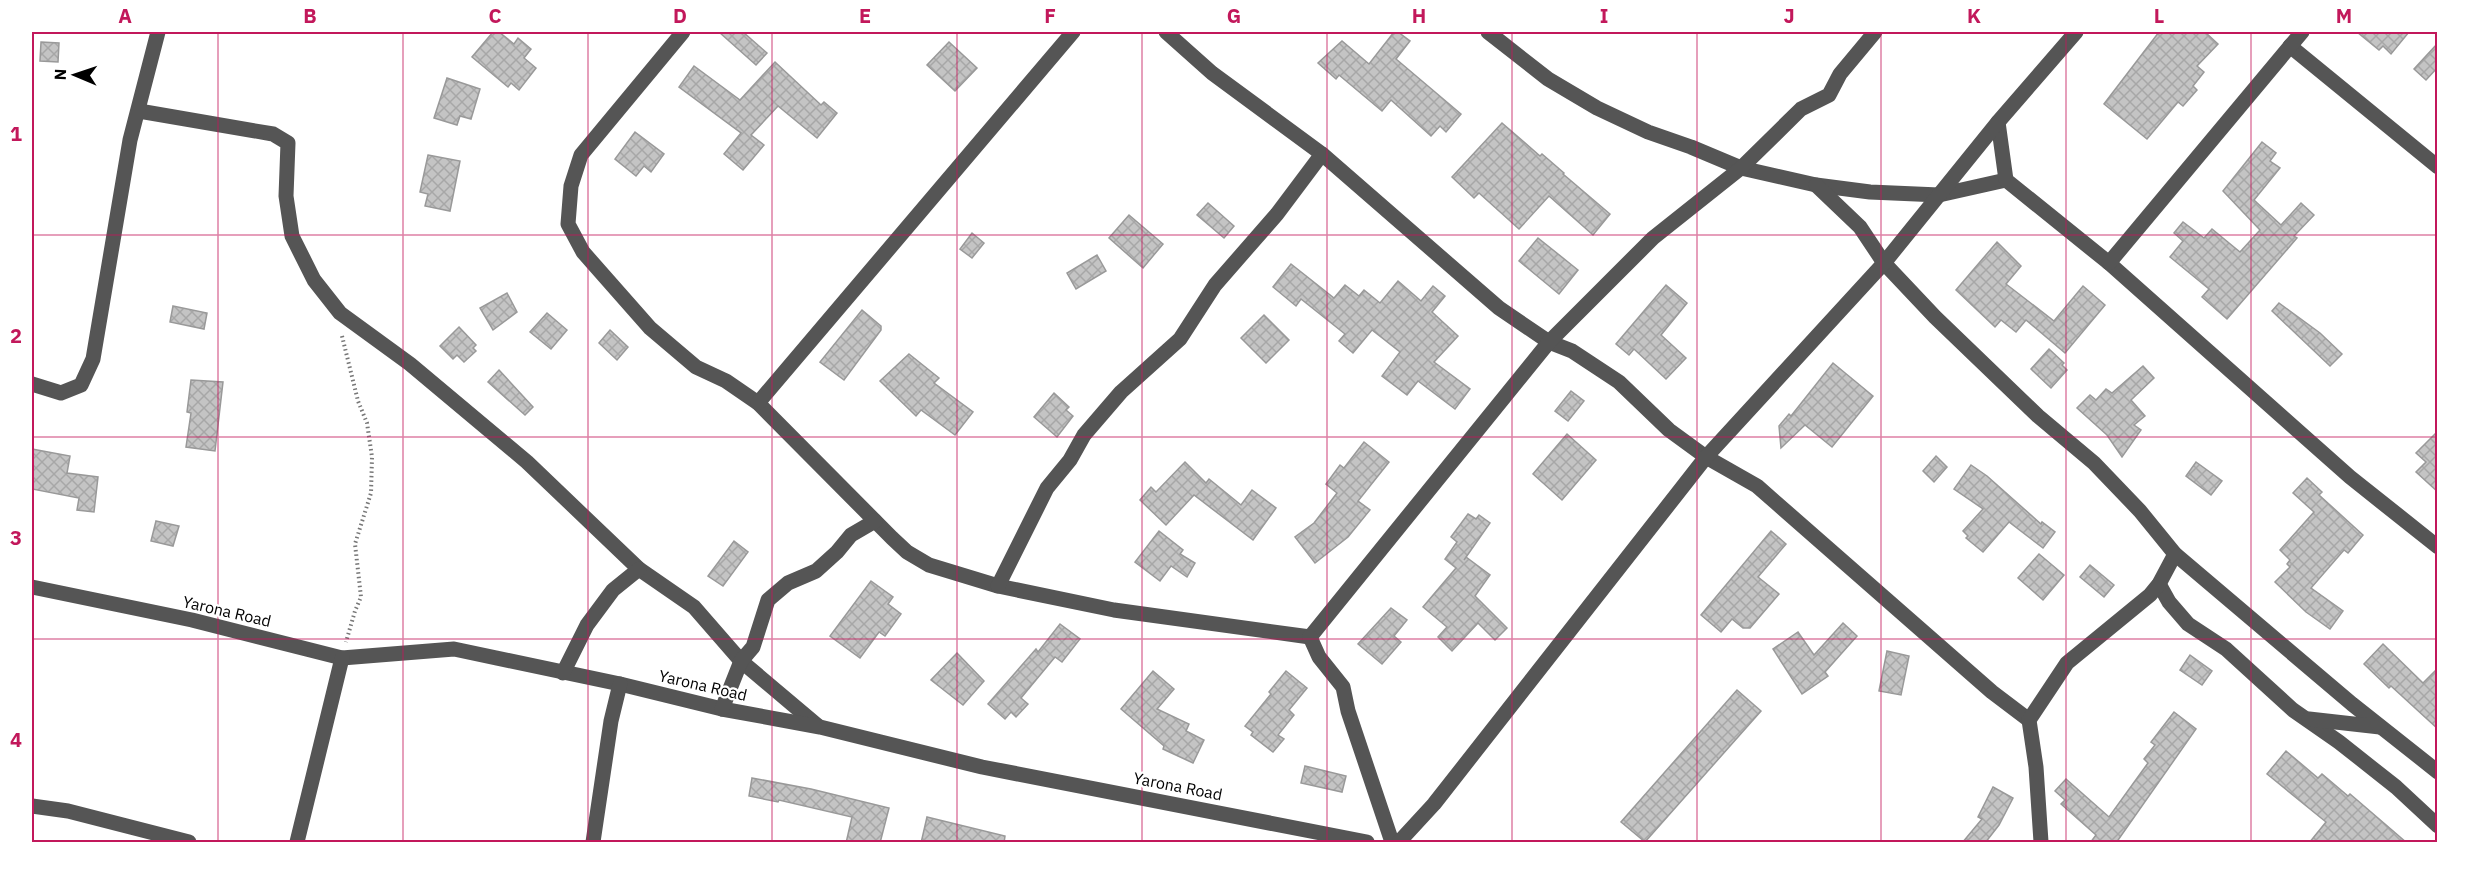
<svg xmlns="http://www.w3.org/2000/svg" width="2469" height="874" font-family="'IBM Plex Sans',sans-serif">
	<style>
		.building { fill: url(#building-cross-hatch); stroke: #999; stroke-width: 1.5 }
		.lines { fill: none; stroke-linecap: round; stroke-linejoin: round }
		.path { stroke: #777; stroke-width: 4; stroke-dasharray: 1.5 3; stroke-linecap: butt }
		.minor { stroke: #555; stroke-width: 15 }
		.grid { fill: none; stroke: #c2185b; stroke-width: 1.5; stroke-opacity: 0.55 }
		.labels { text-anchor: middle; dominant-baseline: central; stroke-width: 4.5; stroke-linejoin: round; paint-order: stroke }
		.street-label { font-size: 16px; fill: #000; stroke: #fff }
		.neatline { fill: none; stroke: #c2185b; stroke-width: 2 }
		.grid-label { font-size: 20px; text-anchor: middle; font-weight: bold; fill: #c2185b }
	</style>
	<defs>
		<pattern id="building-cross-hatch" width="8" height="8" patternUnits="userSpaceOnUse" patternTransform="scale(1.5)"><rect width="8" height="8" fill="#c4c4c4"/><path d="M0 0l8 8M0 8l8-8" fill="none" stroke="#a7a7a7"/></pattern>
	</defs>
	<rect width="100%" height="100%" fill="#fff"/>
	<g class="building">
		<path d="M493 32H499L514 44 518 38 531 49 524 58 536 68 519 90 511 83 508 87 472 57Z"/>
		<path d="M719 32H743L767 53 756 65Z"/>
		<path d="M1394 32H1398L1410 41 1396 59 1461 114 1446 132 1440 126 1431 136 1391 100 1382 111 1339 75 1336 79 1318 63 1342 41 1369 64Z"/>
		<path d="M2159 32H2205L2218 44 2197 66 2204 72 2193 86 2197 90 2183 106 2178 102 2147 139 2104 104Z"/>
		<path d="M2357 32H2409L2391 54 2383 46 2379 50Z"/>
		<path d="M41 42 59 43 58 62 40 61Z"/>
		<path d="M949 42 977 68 955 91 927 65Z"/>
		<path d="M2438 43V67L2426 80 2414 69Z"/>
		<path d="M775 62 821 105 824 102 837 113 817 138 778 106 751 135 764 145 743 170 724 154 741 133 679 87 694 66 740 100Z"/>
		<path d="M447 78 480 89 471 119 460 116 457 125 434 118Z"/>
		<path d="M1502 123 1540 156 1542 154 1564 173 1563 174 1610 214 1593 235 1549 196 1519 229 1479 193 1474 198 1452 177Z"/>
		<path d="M635 132 664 154 651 172 644 166 636 176 615 159Z"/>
		<path d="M2262 142 2276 153 2270 161 2280 168 2254 200 2281 225 2301 203 2314 215 2294 236 2297 238 2227 319 2202 297 2209 289 2170 257 2183 241 2174 233 2183 222 2204 238 2212 229 2240 252 2260 230 2223 191Z"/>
		<path d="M428 155 460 161 450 211 425 206 428 194 420 192Z"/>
		<path d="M1208 203 1234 226 1224 238 1197 215Z"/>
		<path d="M1129 215 1163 244 1143 268 1109 238Z"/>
		<path d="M972 233 984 243 972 258 960 249Z"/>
		<path d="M1538 238 1578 270 1559 294 1519 261Z"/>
		<path d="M1997 242 2021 266 2006 284 2054 321 2083 286 2105 305 2065 353 2026 320 2016 332 2001 320 1995 327 1956 290Z"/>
		<path d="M1097 255 1106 271 1076 289 1067 273Z"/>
		<path d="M1291 264 1334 298 1345 285 1359 296 1364 290 1380 303 1398 281 1421 301 1433 286 1445 296 1432 312 1458 336 1434 362 1470 389 1455 409 1418 381 1407 395 1382 376 1400 352 1372 330 1353 353 1339 341 1345 334 1301 299 1296 306 1273 287Z"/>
		<path d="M1666 285 1687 303 1661 335 1686 358 1666 379 1634 349 1629 355 1616 344Z"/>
		<path d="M507 293 517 312 493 330 480 308Z"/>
		<path d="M2279 303 2320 333 2342 354 2330 366 2272 311Z"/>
		<path d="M173 306 207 313 204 329 170 322Z"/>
		<path d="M862 310 881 326V330L844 380 820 362Z"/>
		<path d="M547 313 567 330 551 349 530 332Z"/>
		<path d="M1264 315 1289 340 1266 363 1241 338Z"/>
		<path d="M459 327 476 345 473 348 476 351 464 362 457 355 453 359 440 346Z"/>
		<path d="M610 330 628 347 617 360 599 343Z"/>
		<path d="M2049 349 2064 363 2062 365 2067 370 2051 388 2031 369Z"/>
		<path d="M909 354 939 378 934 383 973 412 955 435 921 410 916 416 880 381Z"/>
		<path d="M1833 363 1873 396 1832 447 1805 425 1781 448 1779 426 1789 414 1791 416Z"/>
		<path d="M2143 366 2154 378 2131 400 2145 416 2134 425 2141 430 2122 457 2107 435 2077 408 2090 395 2096 400 2106 389 2112 393Z"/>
		<path d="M499 370 533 407 525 415 488 382Z"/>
		<path d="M191 380 223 382 215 451 186 447 191 413 187 412Z"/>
		<path d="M1571 391 1584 401 1568 421 1555 411Z"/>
		<path d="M1054 393 1069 407 1066 410 1073 416 1057 437 1034 417Z"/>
		<path d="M2438 431V492L2416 472 2426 462 2416 453Z"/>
		<path d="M1567 434 1596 460 1562 500 1533 474Z"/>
		<path d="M1364 442 1389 462 1358 501 1370 510 1348 537 1315 563 1295 537 1314 523 1337 493 1326 484 1340 465 1344 468Z"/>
		<path d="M32 449 70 456 67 473 98 477 94 512 77 510 79 498 32 489Z"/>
		<path d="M1936 456 1947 467 1934 482 1923 471Z"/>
		<path d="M1185 462 1206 483 1209 479 1241 505 1252 490 1276 508 1253 540 1194 495 1166 525 1140 500 1151 487 1156 492Z"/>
		<path d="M2196 462 2222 481 2211 495 2186 476Z"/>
		<path d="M1971 465 1987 476 2041 524 2042 522 2055 532 2043 548 2009 522 1983 552 1966 538 1968 536 1963 531 1983 509 1954 489Z"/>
		<path d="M2307 478 2322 492 2319 495 2363 535 2348 553 2344 550 2311 588 2343 611 2330 629 2306 612 2275 582 2290 567 2287 564 2290 560 2280 550 2314 512 2293 493Z"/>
		<path d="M1468 514 1476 519 1479 515 1490 523 1464 560 1466 557 1490 575 1475 596 1507 628 1495 640 1478 623 1452 651 1438 637 1447 627 1423 607 1456 568 1445 559 1457 542 1451 537Z"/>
		<path d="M156 521 179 526 173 546 151 541Z"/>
		<path d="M1159 531 1183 550 1180 554 1195 563 1187 577 1171 566 1160 581 1135 562Z"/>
		<path d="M1771 531 1786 544 1758 577 1779 594 1750 628H1743L1732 619 1721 632 1701 615Z"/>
		<path d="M734 541 748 552 723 586 708 576Z"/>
		<path d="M2039 554 2064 575 2043 600 2018 578Z"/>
		<path d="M2090 565 2114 585 2104 597 2080 577Z"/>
		<path d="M871 581 893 597 888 604 901 614 885 636 879 632 860 658 830 636Z"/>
		<path d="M1391 608 1407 620 1394 636 1401 642 1382 664 1358 644Z"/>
		<path d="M1843 623 1857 636 1825 672 1828 676 1802 694 1773 649 1798 632 1814 655Z"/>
		<path d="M1060 624 1080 639 1062 662 1055 657 1021 698 1028 704 1016 717 1011 712 1005 719 988 704 1036 649 1038 652Z"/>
		<path d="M2383 644 2423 683 2438 668V729L2391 686 2389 688 2364 664Z"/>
		<path d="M1887 651 1909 656 1901 695 1879 691Z"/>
		<path d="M957 653 984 681 963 705 931 680Z"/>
		<path d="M2190 655 2212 671 2202 685 2180 670Z"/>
		<path d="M1153 671 1174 689 1157 709 1189 724 1186 731 1204 740 1193 763 1163 749 1164 746 1121 709Z"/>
		<path d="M1286 671 1307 688 1289 710 1294 715 1278 735 1284 739 1273 752 1251 735 1253 732 1245 726 1271 694 1269 692Z"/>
		<path d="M1737 690 1761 711 1645 842 1621 822Z"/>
		<path d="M2174 712 2196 729 2116 843H2090L2096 835 2061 804 2065 800 2055 791 2066 779 2109 817 2148 763 2144 759 2155 745 2151 742Z"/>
		<path d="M2286 751 2318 778 2322 774 2348 796 2350 794 2407 843H2309L2326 822 2267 774Z"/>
		<path d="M1305 766 1346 776 1342 792 1301 783Z"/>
		<path d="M752 778 811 789 889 808 880 843H846L852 817 779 800 778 802 749 796Z"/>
		<path d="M1993 787 2013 798 1999 825 1985 843H1962L1982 819 1978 817Z"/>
		<path d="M927 817 1005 836 1004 843H921Z"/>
	</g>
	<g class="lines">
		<path class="path" d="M342 336 358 401 367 423 372 457 371 493 355 544 361 597 355 611 346 642"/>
		<g class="minor">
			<path d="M683 32 581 155 571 186 568 224 583 252 650 328 696 367 726 381 758 403 892 538 907 552 929 565 998 586 1114 610 1310 637"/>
			<path d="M1166 32 1212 73 1322 154 1499 308 1549 342 1572 351 1619 382 1669 430 1706 457 1757 486 1992 692 2029 720"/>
			<path d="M1488 32 1548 79 1597 108 1648 132 1691 147 1741 168 1816 185 1870 192 1939 195 2006 180"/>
			<path d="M2290 46 2438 167"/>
			<path d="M139 111 273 134 288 143 286 196 292 236 314 280 340 313 410 364 527 462 639 569 694 607 741 661 818 726"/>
			<path d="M1998 122 2006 180 2109 263 2350 477 2438 547"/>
			<path d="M1816 185 1860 227 1884 263 1935 317 2038 416 2094 463 2140 511 2175 554 2352 704 2438 772"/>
			<path d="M2109 263 2302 32"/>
			<path d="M32 384 61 393 81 385 93 359 130 140 158 32"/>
			<path d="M758 403 1073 32"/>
			<path d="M2159 584 2169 602 2188 624 2226 649 2293 710 2339 742 2396 787 2438 826"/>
			<path d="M998 586 1047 488 1070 460 1084 435 1121 392 1180 339 1215 285 1277 214 1322 154"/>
			<path d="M32 587 192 620 342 658 454 649 620 684 722 709 820 727 982 767 1367 842"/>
			<path d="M1310 637 1549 342 1653 238 1741 168 1801 109 1829 95 1840 74 1875 32"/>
			<path d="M1310 637 1319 657 1343 687 1348 711 1392 842"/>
			<path d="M563 673 587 625 613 590 639 569"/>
			<path d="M722 709 741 661 753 647 768 600 788 583 816 571 837 552 851 535 875 521"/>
			<path d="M2309 719 2380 727"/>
			<path d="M32 806 68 811 189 842"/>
			<path d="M297 842 342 658"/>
			<path d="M593 842 611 721 620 684"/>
			<path d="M1399 842 1434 804 1706 457 1884 263 1998 122 2076 32"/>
			<path d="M2041 842 2036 767 2029 720 2067 663 2150 595 2159 584 2175 554"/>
		</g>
	</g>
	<path class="grid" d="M218 32V842M403 32V842M588 32V842M772 32V842M957 32V842M1142 32V842M1327 32V842M1512 32V842M1697 32V842M1881 32V842M2066 32V842M2251 32V842M32 235H2438M32 437H2438M32 639H2438"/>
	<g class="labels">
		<g class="street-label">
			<text transform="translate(227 611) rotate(13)">Yarona Road</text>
			<text transform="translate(703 685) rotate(13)">Yarona Road</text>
			<text transform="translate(1178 786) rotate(11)">Yarona Road</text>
		</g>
	</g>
	<rect width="2469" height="874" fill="none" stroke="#ffffff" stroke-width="66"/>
	<g transform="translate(75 75) rotate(272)" stroke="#ffffff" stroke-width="4.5" paint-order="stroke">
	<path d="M0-4.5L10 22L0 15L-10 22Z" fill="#000000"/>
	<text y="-9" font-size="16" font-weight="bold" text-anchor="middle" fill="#000000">N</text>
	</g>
	<rect x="33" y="33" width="2403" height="808" class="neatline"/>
	<g class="grid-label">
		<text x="125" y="23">A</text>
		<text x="310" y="23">B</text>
		<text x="495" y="23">C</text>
		<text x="680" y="23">D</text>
		<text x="865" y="23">E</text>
		<text x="1050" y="23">F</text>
		<text x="1234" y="23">G</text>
		<text x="1419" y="23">H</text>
		<text x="1604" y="23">I</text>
		<text x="1789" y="23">J</text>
		<text x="1974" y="23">K</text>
		<text x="2159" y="23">L</text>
		<text x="2344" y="23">M</text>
		<text x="16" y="141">1</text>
		<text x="16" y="343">2</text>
		<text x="16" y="545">3</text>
		<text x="16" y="747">4</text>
	</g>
</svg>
